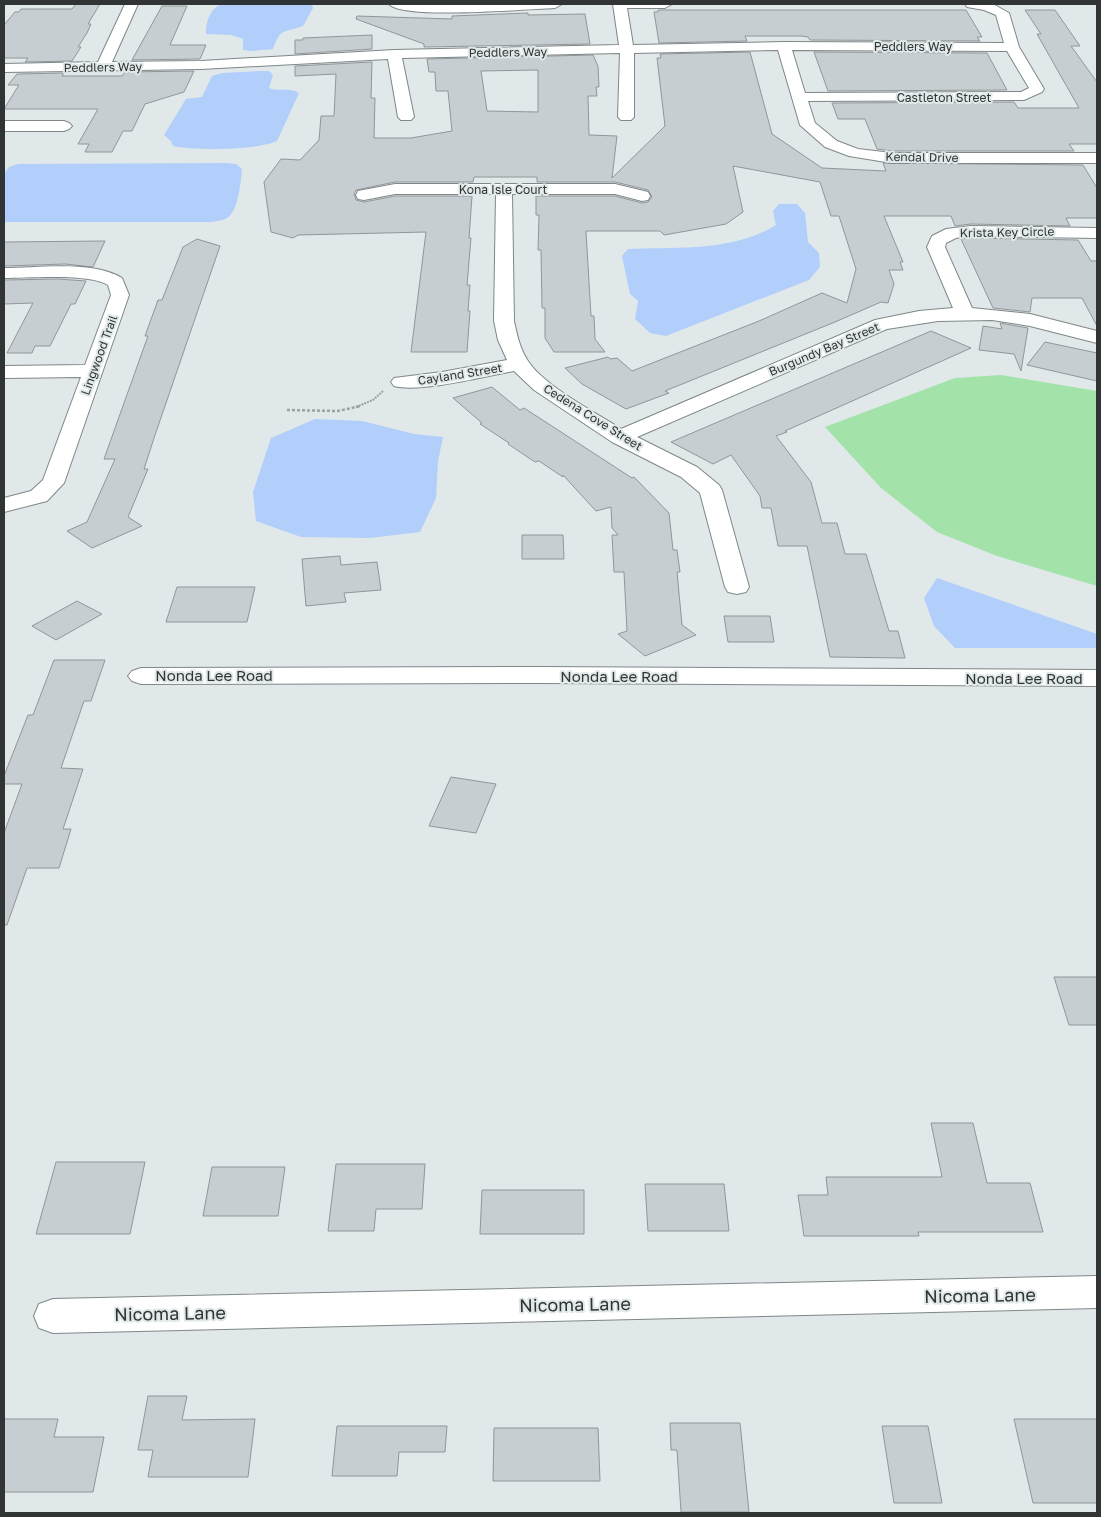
<svg xmlns="http://www.w3.org/2000/svg" width="1101" height="1517" font-family="'Golos Text',sans-serif">
	<style>
		.green { fill: #a3e3a9 }
		.water { fill: #b1cffa }
		.building { fill: #c7ced2; stroke: #909699; fill-rule: evenodd }
		.lines { fill: none; stroke-linecap: round; stroke-linejoin: round }
		.minor-casing { stroke: #7f8787; stroke-width: 2 }
		.path-far1 { stroke: #9ca2a3; stroke-width: 2; stroke-dasharray: 2 1; stroke-linecap: butt }
		.path { stroke: #9ca2a3; stroke-width: 2.5; stroke-dasharray: 3 2; stroke-linecap: butt }
		.minor { fill: #fff; fill-rule: evenodd }
		.labels { text-anchor: middle; dominant-baseline: central; stroke-width: 4; stroke-linejoin: round; paint-order: stroke }
		.far-street-label { font-size: 12px; fill: #313434; stroke: #e0e8e9 }
		.street-label { font-size: 15px; fill: #313434; stroke: #e0e8e9 }
		.near-street-label { font-size: 18px; fill: #313434; stroke: #e0e8e9 }
	</style>
	<rect width="100%" height="100%" fill="#e0e8e9"/>
	<path class="green" d="M1001 375 1097 391V586L997 556 937 532 881 488 825 427 955 378Z"/>
	<g class="water">
		<path d="M222 4H312L313 8 303 26C282 34 282 26 273 49L251 51 243 50V39L231 35 206 34C206 22 210 8 222 4Z"/>
		<path d="M260 71H269L273 75 269 88C279 92 290 87 299 93L277 141C257 150 196 151 173 146L171 141 164 135 186 99 202 97 212 76 222 73Z"/>
		<path d="M226 163 236 164 242 169C241 182 238 212 227 218 222 221 216 221 211 222H4V174L9 167 18 164Z"/>
		<path d="M779 204H797L805 213 808 242 819 253 820 267 809 280 666 336 650 333 635 319 638 301 630 294 622 256 628 249C676 247 733 252 776 225L773 211Z"/>
		<path d="M315 419 362 421 414 434 443 437 438 461 436 498 420 532 370 538 301 537 256 521 253 492 271 438Z"/>
		<path d="M937 578 1097 634V648H955L934 626 924 598Z"/>
	</g>
	<g class="building">
		<path d="M76 4H100L88 24H91L87 33 78 47H81L72 61 25 62 28 58H4V25L15 12H19L21 9H72Z"/>
		<path d="M162 6H187L170 45H206L200 59 132 60Z"/>
		<path d="M658 10H966L982 37H977L980 41 810 40 808 37 801 36H745L747 41 659 43 654 12H658Z"/>
		<path d="M1025 10H1055L1080 46H1071L1097 82V144H1069L1074 151H892L877 149 865 119H838L832 103 1014 102 1018 108H1079L1037 34H1041Z"/>
		<path d="M528 13V15L585 14 590 44 424 47V44L356 19 357 16 452 19V16Z"/>
		<path d="M372 35V49L295 54V40H303V38Z"/>
		<path d="M750 52 772 134 822 168 886 171 883 163 1083 165 1097 188V218H1066L1070 226 971 224 955 226 951 216H884L903 262H900L903 270H889L894 284 888 303 881 302 835 322 665 391 669 393 626 409 582 384 565 368 608 357 610 359 617 358 632 371 759 321 822 293 847 303 856 269 839 216H831L820 182 733 166 743 212 726 224 664 235 660 231H586L591 316H594L595 339 605 352H554L545 338V308H542L541 250H538L539 215H536V196H615L642 203 648 202 652 197 648 190 615 182H537V177H474L473 182H395L356 190 354 194 356 200 364 202 395 196H472L469 238H471L467 285H470L468 311H470L467 352H411L426 232 298 235 293 238 271 232 264 182 281 159 300 160 319 140 321 116H334L336 74 295 76V66L372 62 371 98H375L374 138H411L452 131 448 91H436L435 72H429L427 59 593 55 598 66 599 87H596L597 96H588L589 135 617 136 612 178 665 126 657 58H661L660 54ZM538 70V112L487 111 481 71Z"/>
		<path d="M814 52 987 53 1007 90 828 91Z"/>
		<path d="M194 71 184 92 145 104 132 131H123L112 152H85L89 144H78L98 109H4L19 85H8L17 74 64 73 62 76H122L125 72Z"/>
		<path d="M971 238 1078 240 1091 261H1097V326L1082 298H1032L1030 312 993 308 961 239Z"/>
		<path d="M197 239 220 246 155 435 144 469H148L128 517 142 526 92 548 67 531 87 522 115 459H104L148 336H145L158 300H162L183 247Z"/>
		<path d="M105 241 93 267 65 264 4 266V242Z"/>
		<path d="M58 279 86 281 75 304H71L50 346H35L32 353H7L33 303 4 304V280Z"/>
		<path d="M1000 323 1028 328 1021 371 1014 354 979 350 983 326 1002 329Z"/>
		<path d="M931 331 971 348 785 431 787 432 776 436 811 482 822 523H837L845 554H866L889 631H898L905 658 830 657 807 546H778L771 508H762L760 496 731 455 713 464 671 442Z"/>
		<path d="M1045 342 1097 353V381L1027 365Z"/>
		<path d="M492 387 520 410 524 408 632 478 634 477 669 513 673 550H677L680 572H677L682 625 696 635 645 656 618 634 627 631 624 572H614L612 535H618L612 528 611 507 596 511 563 475V477L539 461 535 462 508 444 509 443 480 424 482 423 453 398Z"/>
		<path d="M522 535H563L564 559H522Z"/>
		<path d="M340 556 341 565 377 562 381 590 344 593 346 602 306 606 302 559Z"/>
		<path d="M177 587H255L247 622H166Z"/>
		<path d="M77 601 102 614 56 640 32 626Z"/>
		<path d="M724 616H770L774 642H728Z"/>
		<path d="M54 660H105L91 701H84L61 768 83 769 63 829H71L59 868H27L7 925H4V833L22 784H4V776L28 715H33Z"/>
		<path d="M451 777 496 784 476 833 429 826Z"/>
		<path d="M1054 977H1097V1025H1069Z"/>
		<path d="M931 1123H973L987 1183H1030L1043 1232H918L919 1236H804L798 1195H828L826 1177H942Z"/>
		<path d="M56 1162H145L130 1234H36Z"/>
		<path d="M336 1164H425L422 1209H376L374 1231H328Z"/>
		<path d="M212 1167H285L278 1216H203Z"/>
		<path d="M645 1184H724L729 1231H648Z"/>
		<path d="M482 1190H584V1234H480Z"/>
		<path d="M148 1396H187L182 1420 255 1419 248 1477H148L153 1450H138Z"/>
		<path d="M4 1419H58L54 1437H104L93 1492H4Z"/>
		<path d="M1014 1419H1097V1503H1033Z"/>
		<path d="M670 1423H740L749 1512H681L677 1450H671Z"/>
		<path d="M337 1426H447L445 1452H399L397 1476H332Z"/>
		<path d="M882 1426H928L942 1503H894Z"/>
		<path d="M494 1428H598L600 1481H493Z"/>
	</g>
	<g class="lines">
		<g class="minor-casing">
			<g id="minor">
				<path d="M125 4H138L112 62 201 61 394 50 619 45 613 4H672L665 8H627L633 45 784 42 1004 43 996 15 984 10 967 7 965 4H993L1009 13 1019 47 1044 89 1042 92 1024 100 808 101 815 123 837 141 858 149 892 153H1097V163H892L849 156 825 147 800 125 778 50 634 53V117L631 120H621L618 117 620 53 402 58 414 117 411 120H401L398 117 388 59 201 69 4 72V64L98 62ZM792 50 1007 51 1029 88 1021 92 805 93Z"/>
				<path d="M389 4H562L555 8C529 9 403 20 389 4Z"/>
				<path d="M4 121H64L69 123 72 126 69 129 64 131H4Z"/>
				<path d="M395 184H615L648 192 650 196 648 200 642 201 615 194H512L514 321C517 335 520 349 528 361 544 386 595 412 621 429L875 320 919 311 953 308 927 247 932 236 946 229 971 226 1097 228V238L971 236 956 238 946 243 945 247 972 308 1030 314 1097 331V343L1030 326 992 320 938 321 887 329 637 437 697 467 719 485 722 490 749 587 746 592 737 594 728 592 725 587 700 493 681 477 612 442 534 390 514 371C486 376 420 393 394 386L391 382 394 378 442 372 507 360 498 340 494 321 496 194H395L364 200 358 199 356 195 358 191Z"/>
				<path d="M4 268C39 268 92 260 122 278L129 295 64 483 47 501 4 512V498L31 491 43 480 81 377 4 378V366L85 365 111 295 108 285C88 273 29 278 4 278Z"/>
				<path d="M542 667 1097 670V686L542 683 141 684 132 681 128 676 132 671 141 668Z"/>
				<path d="M1097 1276V1308L53 1333 39 1328 34 1316 39 1304 53 1299Z"/>
			</g>
		</g>
		<path class="path-far1" d="M356 407 373 400 383 391"/>
		<path class="path" d="M287 410 338 411 361 406"/>
		<use href="#minor" class="minor"/>
	</g>
	<g class="labels">
		<g class="far-street-label">
			<text x="913" y="46">Peddlers Way</text>
			<text transform="translate(508 52) rotate(-1)">Peddlers Way</text>
			<text transform="translate(103 67) rotate(-1)">Peddlers Way</text>
			<text x="944" y="97">Castleton Street</text>
			<text transform="translate(922 157) rotate(1)">Kendal Drive</text>
			<text x="503" y="189">Kona Isle Court</text>
			<text transform="translate(1007 232) rotate(-1)">Krista Key Circle</text>
			<text transform="translate(824 349) rotate(-23)">Burgundy Bay Street</text>
			<text transform="translate(99 355) rotate(-70)">Lingwood Trail</text>
			<text transform="translate(460 374) rotate(-9)">Cayland Street</text>
			<text transform="translate(593 417) rotate(32)">Cedena Cove Street</text>
		</g>
		<g class="street-label">
			<text x="214" y="675">Nonda Lee Road</text>
			<text x="619" y="676">Nonda Lee Road</text>
			<text x="1024" y="678">Nonda Lee Road</text>
		</g>
		<g class="near-street-label">
			<text transform="translate(980 1295) rotate(-1)">Nicoma Lane</text>
			<text transform="translate(575 1304) rotate(-1)">Nicoma Lane</text>
			<text transform="translate(170 1313) rotate(-1)">Nicoma Lane</text>
		</g>
	</g>
	<rect width="1101" height="1517" fill="none" stroke="#313434" stroke-width="10"/>
</svg>
